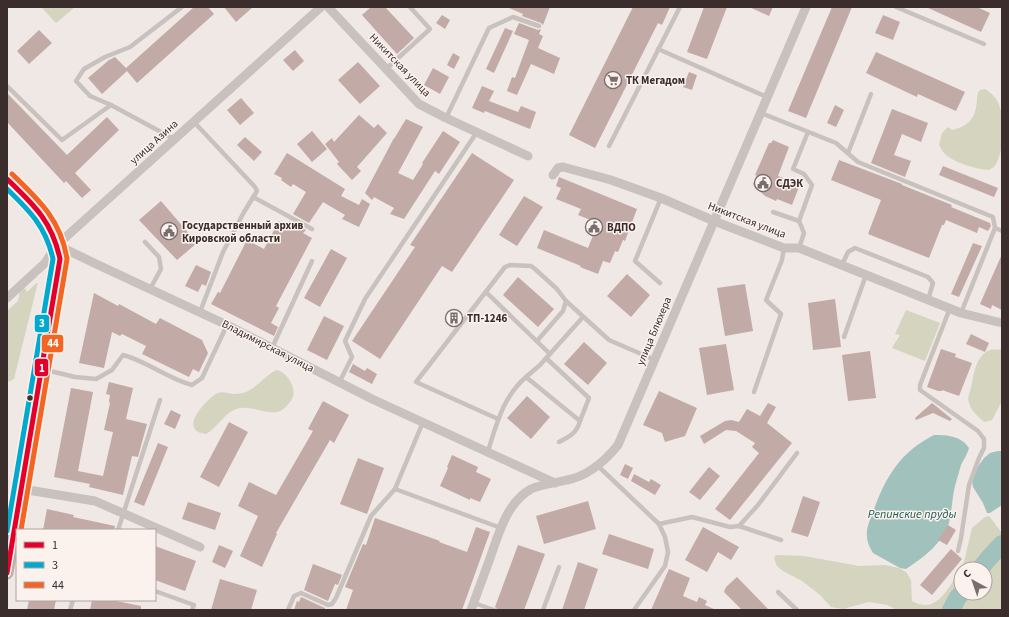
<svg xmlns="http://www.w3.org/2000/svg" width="1009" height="617" font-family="'Source Sans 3',sans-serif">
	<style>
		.green { fill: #d4d4bf }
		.water { fill: #a1c2bc }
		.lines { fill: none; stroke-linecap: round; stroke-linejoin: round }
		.river { stroke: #a1c2bc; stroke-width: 18 }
		.building { fill: #c2aaa7 }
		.service { stroke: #c9c1bd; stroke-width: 4.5 }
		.minor { stroke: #c9c1bd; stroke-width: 9 }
		.secondary { stroke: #b9b1ae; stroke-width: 13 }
		.bus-1-casing { stroke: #fbf2ee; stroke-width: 8 }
		.bus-2-casing { stroke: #fbf2ee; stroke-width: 8 }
		.bus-3-casing { stroke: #fbf2ee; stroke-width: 8 }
		.bus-1 { stroke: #e4002b; stroke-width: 5 }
		.bus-2 { stroke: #00a9ce; stroke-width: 5 }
		.bus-3 { stroke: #f26522; stroke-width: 5 }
		.bus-dot { fill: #3a2d2b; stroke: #fbf2ee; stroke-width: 1.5 }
		.labels { text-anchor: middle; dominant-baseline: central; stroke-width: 3; stroke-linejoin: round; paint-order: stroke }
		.street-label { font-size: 11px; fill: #3a2d2b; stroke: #fbf2ee }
		.poi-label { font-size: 11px; font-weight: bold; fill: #3a2d2b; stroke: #fbf2ee; text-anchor: start }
		.water-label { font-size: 12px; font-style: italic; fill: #205c55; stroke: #fbf2ee }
		.line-badge { stroke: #fbf2ee; stroke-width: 1.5 }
		.badge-label { font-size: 11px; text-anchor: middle; font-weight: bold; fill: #fff }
	</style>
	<rect width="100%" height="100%" fill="#efe8e5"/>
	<g class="green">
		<path d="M41 7H73L74 8 56 23Z"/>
		<path d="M985 89C991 93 997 98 999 105 1005 120 1004 151 996 164 995 167 991 168 989 170 976 169 954 163 944 153 942 151 941 148 939 145L942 133 948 127 952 130C969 126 975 119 977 101 977 97 977 93 980 90Z"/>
		<path d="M38 282 14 379 8 382 7 386V311L18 301 20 291 23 288 26 289 27 292Z"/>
		<path d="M906 310 940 323 925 361 892 348 900 335 895 334Z"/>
		<path d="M1002 349V401L992 420 984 422C978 416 971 411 969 403 967 397 970 393 971 388 974 375 975 356 990 350 993 349 998 350 1002 349Z"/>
		<path d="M277 370C286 372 296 386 293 396 292 401 286 407 282 410 269 418 249 402 234 410 223 415 217 428 206 434 202 433 197 433 195 429 187 420 210 396 218 393 223 391 229 394 234 394 238 394 243 393 246 392 258 387 265 375 277 370Z"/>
		<path d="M989 516 1002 533V610H897L887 605 869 602 843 609 831 607 820 595 802 581 783 571 777 566 774 558 776 555 804 556 859 566 885 565 899 568 906 572 911 580 912 601C937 616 949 586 961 569V593H985V569H961L963 566 972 528 985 517Z"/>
	</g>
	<g class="water">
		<path d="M934 435C948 435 961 436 969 448 967 455 964 459 961 465 959 472 957 479 955 486 952 498 952 511 949 523 942 544 924 557 906 569L900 568 873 553C870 548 867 542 867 536 866 528 870 520 873 512 885 478 900 452 934 435Z"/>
		<path d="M998 451H1002V505L990 513H987L983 503 973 487 972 481 977 468 984 458 990 453Z"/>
	</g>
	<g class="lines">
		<g class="river">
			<path d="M980 569 988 559 1002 544"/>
			<path d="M951 610 958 597 962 593"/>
		</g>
	</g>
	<g class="building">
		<path d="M194 7H208L214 14 137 83 127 71 102 94 88 78 109 60 115 57 126 68Z"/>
		<path d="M224 7H253L236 22Z"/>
		<path d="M371 7H385L414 38 397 54 362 15Z"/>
		<path d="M507 7H550L543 25 541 23 522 16 523 14Z"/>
		<path d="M633 7H670L662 25 658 23 595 148 569 135Z"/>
		<path d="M704 7H727L707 59 687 52Z"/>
		<path d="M749 7H773L769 16Z"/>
		<path d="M832 7H852L806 118 788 111Z"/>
		<path d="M926 7H977L990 13 981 32Z"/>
		<path d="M442 15 450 20 445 29 436 23Z"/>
		<path d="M883 15 900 22 893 40 875 33Z"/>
		<path d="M519 23 538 30 541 29 539 34 543 36 538 48 560 58 554 74 531 64 517 95 507 91 512 77 515 78 529 40 514 34Z"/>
		<path d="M505 28 513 31 494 73 486 69Z"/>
		<path d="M39 30 52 43 29 64 17 51Z"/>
		<path d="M295 50 304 61 293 71 283 60Z"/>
		<path d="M876 52 965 92 956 111 918 94 917 97 866 73Z"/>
		<path d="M453 53 460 57 454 69 447 65Z"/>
		<path d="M358 62 380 86 360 104 338 80Z"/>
		<path d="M433 68 449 77 440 94 424 85Z"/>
		<path d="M689 72 697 75 692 90 683 87Z"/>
		<path d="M482 86 494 91 489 101 518 112 521 106 536 112 530 129 485 111 484 113 472 108Z"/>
		<path d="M7 93 67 155 107 117 119 130 75 173 91 190 82 198 66 181 64 183 7 122Z"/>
		<path d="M241 98 254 113 240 125 227 110Z"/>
		<path d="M835 105 844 110 836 127 827 123Z"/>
		<path d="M892 109 928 123 921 142 902 134 894 155 911 161 905 177 871 163Z"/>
		<path d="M359 115 374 128 378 124 387 133 357 167 361 171 352 180 337 164 339 162 325 144 332 138 334 142Z"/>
		<path d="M406 119 423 127 398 173 413 180 423 164 422 163 443 131 460 142 439 174 435 171 404 219 390 214 394 208 374 197 372 200 365 193 394 138V139Z"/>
		<path d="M312 131 327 149 312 162 297 144Z"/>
		<path d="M245 137 262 152 254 161 237 145Z"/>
		<path d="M773 140 789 147 778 176 797 183 796 185 799 187 792 205 777 199 776 201 765 196 754 186 753 184 757 176 755 175 769 143H771Z"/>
		<path d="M287 153 345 189 341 196 359 205 362 199 370 204 359 227 342 219 345 215 323 202 309 223 293 214 306 192 293 184 291 187 281 180 282 178 274 174Z"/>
		<path d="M472 153 514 180 452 272 442 266 380 359 352 341 415 247 410 245Z"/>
		<path d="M839 160 902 184V185L952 205 951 207 990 223 991 226 988 231 979 227 977 233 946 220 944 225H942L929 258 868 234 881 200 831 180Z"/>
		<path d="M943 166 998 188 994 197 939 175Z"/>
		<path d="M559 177 637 209 625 241 623 240 618 252 615 251 610 263 603 261 598 274 580 267 581 266 537 248 544 230 588 248 598 223 578 215 581 209 556 199 561 188 556 186Z"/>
		<path d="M524 196 543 207 517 246 499 235Z"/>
		<path d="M161 201 197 243 177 260 139 220Z"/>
		<path d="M279 221 287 225 289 221 306 230 303 233 312 238 276 306 279 308 271 323 278 327 274 336 211 304 218 292 220 293 247 240 264 249Z"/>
		<path d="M973 243 982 246 959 297 951 294Z"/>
		<path d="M331 249 347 258 320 307 304 298Z"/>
		<path d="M1002 254V310L992 305 991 309 980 304Z"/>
		<path d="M196 265 211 272 206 286 202 284 198 292 185 286Z"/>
		<path d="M627 274 650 295 631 317 607 296Z"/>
		<path d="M518 277 554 309 538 327 503 295Z"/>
		<path d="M745 284 753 331 725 336 717 288Z"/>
		<path d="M94 293 118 306 119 304 156 324 160 318 202 340 208 353 199 372 193 369 189 377 142 354 146 346 122 334 120 336 112 332 104 368 79 363Z"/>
		<path d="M835 299 841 347 813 350 808 303Z"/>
		<path d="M324 316 344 326 327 360 307 350Z"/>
		<path d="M971 334 989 343 985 352 966 344Z"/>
		<path d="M584 342 607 363 588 385 564 364Z"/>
		<path d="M726 344 734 390 707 395 699 348Z"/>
		<path d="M941 349 956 354 955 357 972 363 959 396 942 390V391H938L927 387Z"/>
		<path d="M870 351 876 398 848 401 842 355Z"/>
		<path d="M353 364 365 371 367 368 377 374 372 384 349 372Z"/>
		<path d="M109 382 133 388 126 419 147 424 138 457 132 456 123 495 89 487 90 484 54 477 71 388 93 392 78 471 103 476 113 432 104 430 110 403 109 402 110 395 106 394Z"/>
		<path d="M659 391 697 408 685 436 665 442 662 433 643 425Z"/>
		<path d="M527 396 550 417 531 439 507 418Z"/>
		<path d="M323 401 349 415 334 443 330 440 276 533 277 534 262 567 240 556 258 516 238 506 249 482 276 495 313 431 308 429Z"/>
		<path d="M768 403 776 407 767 423 792 443 730 520 715 509 759 453 752 447 755 443 736 431 726 430 704 444 700 436 725 421 731 420 739 422 747 409 760 416Z"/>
		<path d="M932 403 952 419 950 421 933 413 916 420 915 418Z"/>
		<path d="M171 410 181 415 175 429 164 424Z"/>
		<path d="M229 422 248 432 219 487 200 477Z"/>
		<path d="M158 443 168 447 144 506 134 502Z"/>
		<path d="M452 455 478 467 476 472 491 479 480 502 470 498V500L440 486 448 468 447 467Z"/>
		<path d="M358 458 384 468 367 514 340 504Z"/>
		<path d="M625 464 633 468 628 479 620 475Z"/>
		<path d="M709 467 720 476 700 500 689 492Z"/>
		<path d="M634 474 649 482 651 479 661 485 655 495 631 481Z"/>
		<path d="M803 496 820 502 808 537 791 532Z"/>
		<path d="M588 501 596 529 544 544 536 516Z"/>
		<path d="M188 502 221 513 215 530 182 519Z"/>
		<path d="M47 509 74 515 73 517 115 526 114 530H43Z"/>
		<path d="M375 518 440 541 439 542 467 552 476 527 490 532 462 610H346L353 590 345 587 363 544 366 545Z"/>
		<path d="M948 525 956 530 947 545 938 540Z"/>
		<path d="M703 527 739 547 731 560 718 552 707 572 685 560Z"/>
		<path d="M609 534 654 549 648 569 602 554Z"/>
		<path d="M219 545 233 551 225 568 212 562Z"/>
		<path d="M518 545 545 554 524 610H498L495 607Z"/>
		<path d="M155 546 196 561 185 591 155 580Z"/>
		<path d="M951 549 962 559 932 595 920 585Z"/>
		<path d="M578 562 598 569 584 610H562Z"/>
		<path d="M313 564 342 575 338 585 335 584 328 601 304 590Z"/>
		<path d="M669 569 690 578 683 596 697 602 699 597 707 601 705 605 716 610H651Z"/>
		<path d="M737 577 769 610H742L724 592 726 587Z"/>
		<path d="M220 579 257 590 251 610H211Z"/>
		<path d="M301 597 325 608V610H294L297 601 299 602Z"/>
		<path d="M29 600H56L54 610H27Z"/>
		<path d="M92 600H111L141 606V610H90Z"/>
	</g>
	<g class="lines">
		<g class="service">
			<path d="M896 7 984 44"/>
			<path d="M658 49 767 97"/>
			<path d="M386 69 430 29 410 7"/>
			<path d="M7 86 62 140 111 105 174 139"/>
			<path d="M111 105 90 96 76 81 84 69 105 57 130 47 182 7"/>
			<path d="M761 113 836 143 858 162 993 217 995 228 1002 231"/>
			<path d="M446 118 489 28 513 17 539 26"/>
			<path d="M194 122 255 187 257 191 244 212 223 252 200 312"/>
			<path d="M609 146 680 7"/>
			<path d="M848 153 871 94"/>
			<path d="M253 197 312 229"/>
			<path d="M773 212 799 221"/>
			<path d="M145 242 159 257 161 269 150 289"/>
			<path d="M799 248 804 233 799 221 812 185 804 174 793 169 808 132"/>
			<path d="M842 265 848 252 855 248 928 277 933 283 928 300"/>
			<path d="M660 283 635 261 661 198"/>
			<path d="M486 292 550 354"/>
			<path d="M950 308 920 385V390L978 431 984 439V448L979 458 969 485 961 538 958 551"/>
			<path d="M961 313 995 228"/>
			<path d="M844 337 866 275"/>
			<path d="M537 341 563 311 566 301"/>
			<path d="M272 348 312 261"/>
			<path d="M546 358 589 398 580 421"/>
			<path d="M42 369 75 377 96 379 112 370 123 355C147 361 168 379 192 385L202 378 227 325"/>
			<path d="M526 377 540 365 583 317"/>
			<path d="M339 383 352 357 345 341 365 299 477 132"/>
			<path d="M754 392 781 314 766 300 782 260 784 248"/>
			<path d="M498 419 416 382 505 267 510 265 531 266 535 269 557 289 566 301 609 340 655 360"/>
			<path d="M423 422 395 489 501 528"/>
			<path d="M488 451C497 423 503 397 526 377L580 421C577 433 569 437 559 442"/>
			<path d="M598 466 659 524 665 537 668 552 665 566 634 610"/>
			<path d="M7 506H17"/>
			<path d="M659 524 692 517 730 527 739 526 758 505 797 453"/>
			<path d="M739 526 781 540"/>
			<path d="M118 530 160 400"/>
			<path d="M155 591 194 605 192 610"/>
			<path d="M778 592 797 610"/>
			<path d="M474 603 494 610"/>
			<path d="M70 610 73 600"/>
			<path d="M288 610 294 596 301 593 328 605 332 604 336 598 371 516 395 489"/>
			<path d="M543 610 559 567"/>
		</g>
		<g class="minor">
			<path d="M328 7 419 104 446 118 528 156"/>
			<path d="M553 175 558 168 563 167 611 180 661 198 714 221 784 248H799L961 313 1002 323"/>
			<path d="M57 245 94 263 227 325 372 399 555 483"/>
			<path d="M7 298 45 263 57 245 321 7"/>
			<path d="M22 489 95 501 200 547"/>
			<path d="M471 610C477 594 483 577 489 561 498 536 506 503 531 489 542 484 555 483 567 480 588 476 605 461 618 445L806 7"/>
		</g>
		<path class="secondary" d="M7 179C19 191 42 211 49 226 54 237 58 248 60 259L7 573"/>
		<g class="bus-1-casing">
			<path id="bus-1" d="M7 179C34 205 52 221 60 259L7 573"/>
		</g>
		<g class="bus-2-casing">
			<path id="bus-2" d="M7 189C30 211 46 227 53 259L7 531"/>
		</g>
		<g class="bus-3-casing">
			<path id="bus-3" d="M12 174C39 200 61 220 67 259L21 530"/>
		</g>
		<use href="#bus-1" class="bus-1"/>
		<use href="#bus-2" class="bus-2"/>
		<use href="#bus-3" class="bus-3"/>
	</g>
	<defs>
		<g id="supermarket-ring" transform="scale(0.9)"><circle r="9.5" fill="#fbf2ee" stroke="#796e6c" stroke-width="1.5"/><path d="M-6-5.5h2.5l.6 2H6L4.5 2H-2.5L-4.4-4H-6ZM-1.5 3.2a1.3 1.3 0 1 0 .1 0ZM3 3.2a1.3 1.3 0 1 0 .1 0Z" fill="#796e6c"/></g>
		<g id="civic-ring" transform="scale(0.9)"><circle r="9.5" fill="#fbf2ee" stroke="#796e6c" stroke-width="1.5"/><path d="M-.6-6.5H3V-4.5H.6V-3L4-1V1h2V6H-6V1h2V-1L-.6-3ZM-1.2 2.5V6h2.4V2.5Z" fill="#796e6c"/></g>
		<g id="building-ring" transform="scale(0.9)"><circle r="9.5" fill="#fbf2ee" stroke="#796e6c" stroke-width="1.5"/><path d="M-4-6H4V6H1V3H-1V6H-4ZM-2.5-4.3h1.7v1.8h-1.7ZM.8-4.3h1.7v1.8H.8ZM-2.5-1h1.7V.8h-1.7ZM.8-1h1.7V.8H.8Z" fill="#796e6c"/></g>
	</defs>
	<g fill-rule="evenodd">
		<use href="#supermarket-ring" x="613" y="80"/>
		<use href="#civic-ring" x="763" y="183"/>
		<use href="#civic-ring" x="594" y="227"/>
		<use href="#civic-ring" x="169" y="231"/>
		<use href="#building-ring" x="454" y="318"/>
	</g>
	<circle class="bus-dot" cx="30" cy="398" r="3.5"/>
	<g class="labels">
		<g class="street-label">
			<text transform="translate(400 65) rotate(46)">Никитская улица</text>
			<text transform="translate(154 142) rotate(-42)">улица Азина</text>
			<text transform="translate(747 220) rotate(21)">Никитская улица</text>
			<text transform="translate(654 331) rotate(-67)">улица Блюхера</text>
			<text transform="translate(268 346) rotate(27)">Владимирская улица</text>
		</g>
		<g class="poi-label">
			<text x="626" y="80">ТК Мегадом</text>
			<text x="776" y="183">СДЭК</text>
			<text x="182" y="225">Государственный архив<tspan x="182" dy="13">Кировской области</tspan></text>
			<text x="607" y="227">ВДПО</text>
			<text x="467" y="318">ТП-1246</text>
		</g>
		<g class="water-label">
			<text x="912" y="514">Репинские пруды</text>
		</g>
	</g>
	<g class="line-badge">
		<rect x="34" y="314" width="16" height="19" rx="4" fill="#00a9ce"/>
		<rect x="41" y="334" width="23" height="19" rx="4" fill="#f26522"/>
		<rect x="34" y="358" width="15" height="19" rx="4" fill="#e4002b"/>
	</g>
	<g class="badge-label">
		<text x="42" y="327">3</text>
		<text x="53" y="347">44</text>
		<text x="42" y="372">1</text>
	</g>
	<rect width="1009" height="617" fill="none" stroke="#3a2d2b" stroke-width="16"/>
	<rect x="16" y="529" width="140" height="72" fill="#fbf2ee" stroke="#aea3a0"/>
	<rect x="24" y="542" width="20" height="6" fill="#e4002b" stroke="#aea3a0"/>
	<text x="52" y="549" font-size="12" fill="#3a2d2b">1</text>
	<rect x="24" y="562" width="20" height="6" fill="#00a9ce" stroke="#aea3a0"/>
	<text x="52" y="569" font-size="12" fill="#3a2d2b">3</text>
	<rect x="24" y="582" width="20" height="6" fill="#f26522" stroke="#aea3a0"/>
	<text x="52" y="589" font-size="12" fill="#3a2d2b">44</text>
	<g transform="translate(973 581) rotate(320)"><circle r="19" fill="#fbf2ee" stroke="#aea3a0"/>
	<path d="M0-3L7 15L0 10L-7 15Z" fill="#796e6c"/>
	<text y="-6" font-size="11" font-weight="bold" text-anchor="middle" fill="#3a2d2b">С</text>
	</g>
</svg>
